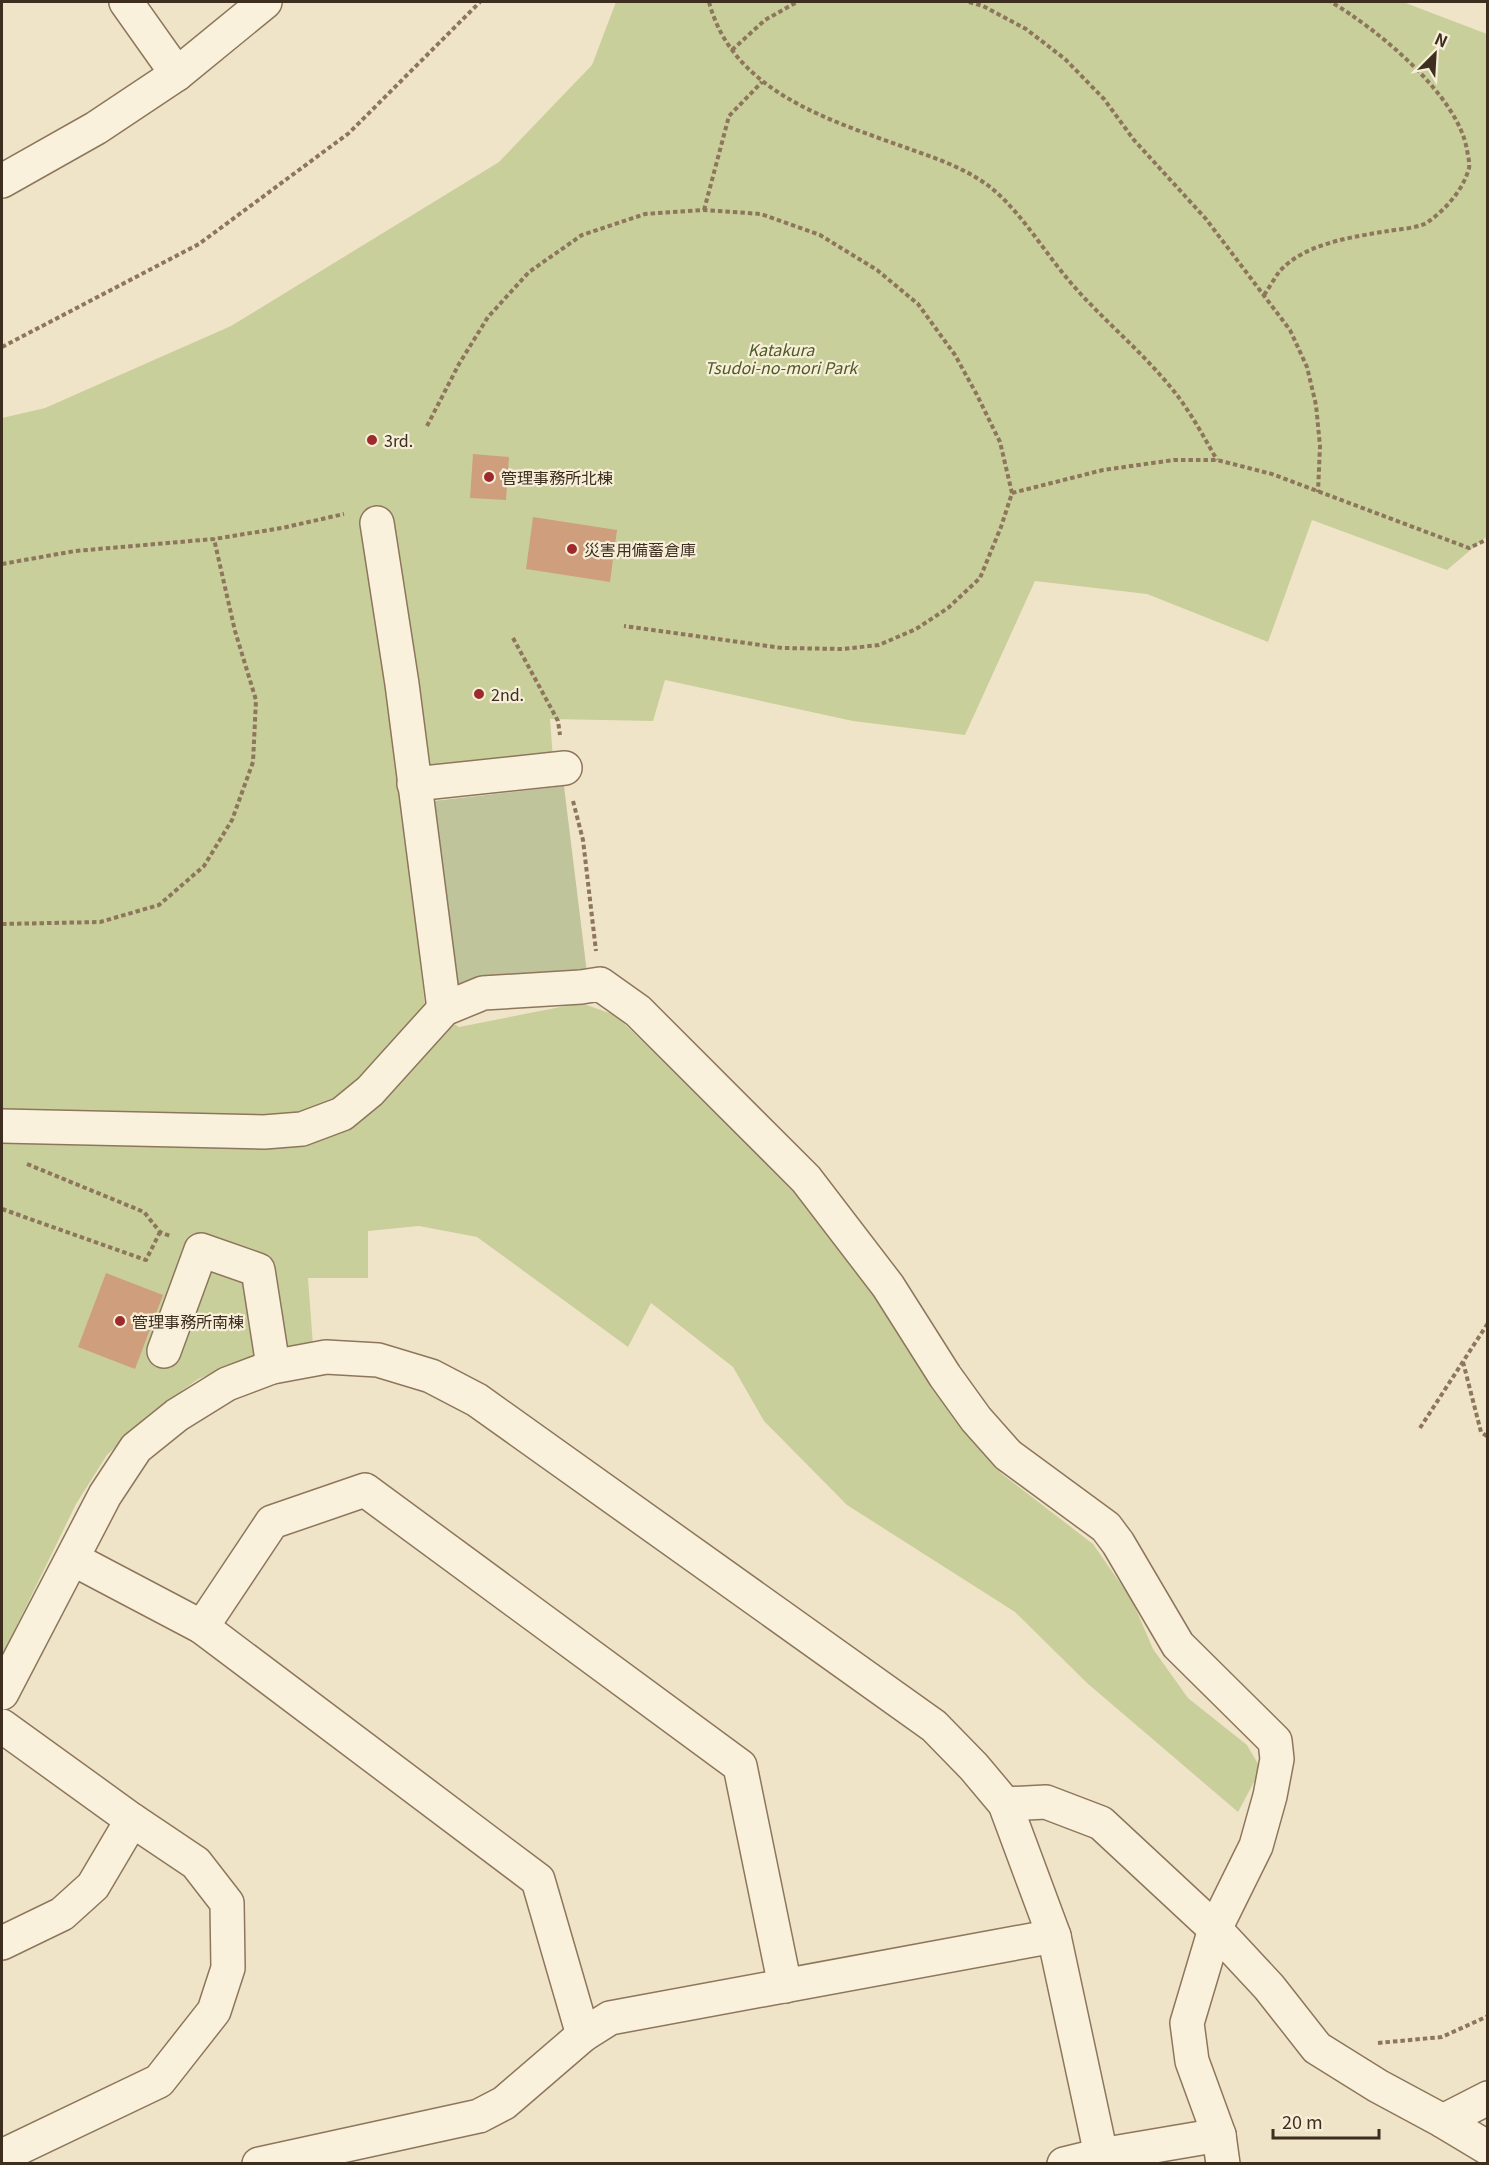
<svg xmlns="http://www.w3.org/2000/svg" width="1489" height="2165" font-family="Georgia,'Noto Sans JP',serif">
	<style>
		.green { fill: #c9cf9b }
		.cemetery { fill: #bfc49a }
		.building { fill: #cf9f7d }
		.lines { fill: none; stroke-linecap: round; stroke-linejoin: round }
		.minor-casing { stroke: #8d765c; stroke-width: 36 }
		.path { stroke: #8d765c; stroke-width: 4; stroke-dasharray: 4.5 3; stroke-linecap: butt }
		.minor { stroke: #faf1dc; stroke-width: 33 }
		.poi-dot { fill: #9e2a2b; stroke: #f7eed8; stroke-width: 2 }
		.labels { text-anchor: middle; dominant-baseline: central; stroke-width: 4.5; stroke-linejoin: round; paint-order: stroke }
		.park-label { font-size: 16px; font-style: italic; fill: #4d5a26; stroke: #f7eed8 }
		.poi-label { font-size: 16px; fill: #3d2e20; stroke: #f7eed8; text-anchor: start }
	</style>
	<rect width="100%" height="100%" fill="#f0e4c8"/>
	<path class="green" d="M616 2H1403L1487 34V536L1447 570 1312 520 1268 642 1147 594 1035 581 965 735 853 721 665 680 653 721 550 719 553 758 399 775 425 1005 459 1027 581 1003 615 1015 792 1182 867 1286 942 1401 1002 1474 1093 1544 1132 1600 1153 1649 1188 1698 1247 1745 1261 1769 1238 1812 1087 1683 1015 1612 847 1505 764 1421 733 1367 651 1303 628 1347 477 1237 419 1226 368 1231V1278H308L313 1345 253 1356 198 1379 150 1414 107 1455 76 1504 2 1656V418L45 408 231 326 499 162 592 65Z"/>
	<path class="cemetery" d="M564 786 587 973 457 988 434 801Z"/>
	<g class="building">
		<path d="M473 454 509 457 506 500 470 498Z"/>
		<path d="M533 517 617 530 610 582 526 569Z"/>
		<path d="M106 1273 163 1295 135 1369 78 1347Z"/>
	</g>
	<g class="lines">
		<g class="minor-casing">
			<g id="minor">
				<path d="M126 2 177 74"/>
				<path d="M2 181 96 128 177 74 265 2"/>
				<path d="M377 523 402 684 444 1009"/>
				<path d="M414 784 565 768"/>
				<path d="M2 1126 264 1132 302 1129 342 1114 370 1091 444 1009 483 993 581 987 600 984 638 1011 806 1179 888 1286 945 1376 976 1419 1008 1455 1106 1527 1118 1543 1178 1645 1275 1741 1277 1759 1270 1796 1256 1846 1215 1929 1187 2023 1192 2061 1219 2135 1223 2164"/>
				<path d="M164 1351 201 1250 258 1270 271 1353 272 1367"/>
				<path d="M73 1559 202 1627 538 1880 583 2035"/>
				<path d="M202 1627 272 1522 365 1490 740 1766 785 1986"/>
				<path d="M2 1693 105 1495 136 1448 177 1415 227 1384 272 1367 326 1357 378 1360 431 1376 477 1400 934 1726 974 1767 1005 1804 1054 1936 1103 2164"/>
				<path d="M2 1726 132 1820 196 1863 227 1903 228 1968 214 2011 159 2081 2 2156"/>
				<path d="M1005 1804 1046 1802 1101 1823 1215 1929 1269 1987 1317 2048 1378 2086 1443 2121 1488 2098"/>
				<path d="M2 1943 62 1914 93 1886 132 1820"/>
				<path d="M1443 2121 1488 2148"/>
				<path d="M259 2164 479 2116 504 2103 583 2035 610 2018 1054 1936"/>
				<path d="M1064 2164 1101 2155 1219 2135"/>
			</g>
		</g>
		<g class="path">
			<path d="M709 2C733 92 829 120 907 148 938 159 971 170 996 192 1024 217 1046 254 1071 283 1101 318 1138 348 1168 384 1188 407 1202 434 1217 460"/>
			<path d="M969 2 983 6 1026 29 1065 59 1104 99 1134 140 1206 219 1290 330 1307 367 1316 405 1320 446 1318 492"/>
			<path d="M732 50 765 20 797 2"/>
			<path d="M704 210 729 116 762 82"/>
			<path d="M1264 295C1269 288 1274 279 1279 272 1304 243 1353 237 1388 231 1400 229 1419 228 1428 222 1446 209 1463 190 1469 168 1470 163 1468 156 1467 150 1458 95 1377 29 1331 2"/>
			<path d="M2 347 199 244 349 133 480 2"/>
			<path d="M427 426 459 364 488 317 529 272 582 235 645 214 704 210 761 214 820 235 877 270 918 304 955 355 977 395 1000 442 1012 493 1001 527 980 578 948 608 916 629 879 645 843 649 782 648 624 626"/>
			<path d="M1012 493 1103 470 1174 460H1217L1272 474 1469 548 1488 539"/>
			<path d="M2 564 75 551 214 539 282 528 344 514"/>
			<path d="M513 638 558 721 560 735"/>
			<path d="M573 801 583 840 596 951"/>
			<path d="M2 924 100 922 159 905 204 866 232 820 253 762 256 700 235 631 214 539"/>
			<path d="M27 1164 144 1212 160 1232 170 1236"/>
			<path d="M2 1209 146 1260 160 1232"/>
			<path d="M1463 1362 1481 1432 1488 1437"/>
			<path d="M1420 1428 1488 1323"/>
			<path d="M1378 2043 1442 2037 1488 2016"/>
		</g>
		<use href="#minor" class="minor"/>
	</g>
	<g class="poi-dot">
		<circle cx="372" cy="440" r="6"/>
		<circle cx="489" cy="477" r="6"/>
		<circle cx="572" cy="549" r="6"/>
		<circle cx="479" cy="694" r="6"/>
		<circle cx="120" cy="1321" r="6"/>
	</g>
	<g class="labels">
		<g class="park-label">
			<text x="781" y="349">Katakura<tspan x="781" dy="18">Tsudoi-no-mori Park</tspan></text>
		</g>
		<g class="poi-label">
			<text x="384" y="440">3rd.</text>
			<text x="501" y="477">管理事務所北棟</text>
			<text x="584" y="549">災害用備蓄倉庫</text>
			<text x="491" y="694">2nd.</text>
			<text x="132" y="1321">管理事務所南棟</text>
		</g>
	</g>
	<rect width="1489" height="2165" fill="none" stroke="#3d2e20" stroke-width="6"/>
	<g transform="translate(1435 54) rotate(24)" stroke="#f7eed8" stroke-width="4.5" paint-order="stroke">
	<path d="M0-4.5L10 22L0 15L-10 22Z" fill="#3d2e20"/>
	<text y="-9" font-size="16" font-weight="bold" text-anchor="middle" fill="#3d2e20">N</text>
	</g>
	<path d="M1273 2129v9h106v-9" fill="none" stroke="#3d2e20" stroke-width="3"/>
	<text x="1282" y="2129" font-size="18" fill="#3d2e20" stroke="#f7eed8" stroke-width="4.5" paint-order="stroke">20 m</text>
</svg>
